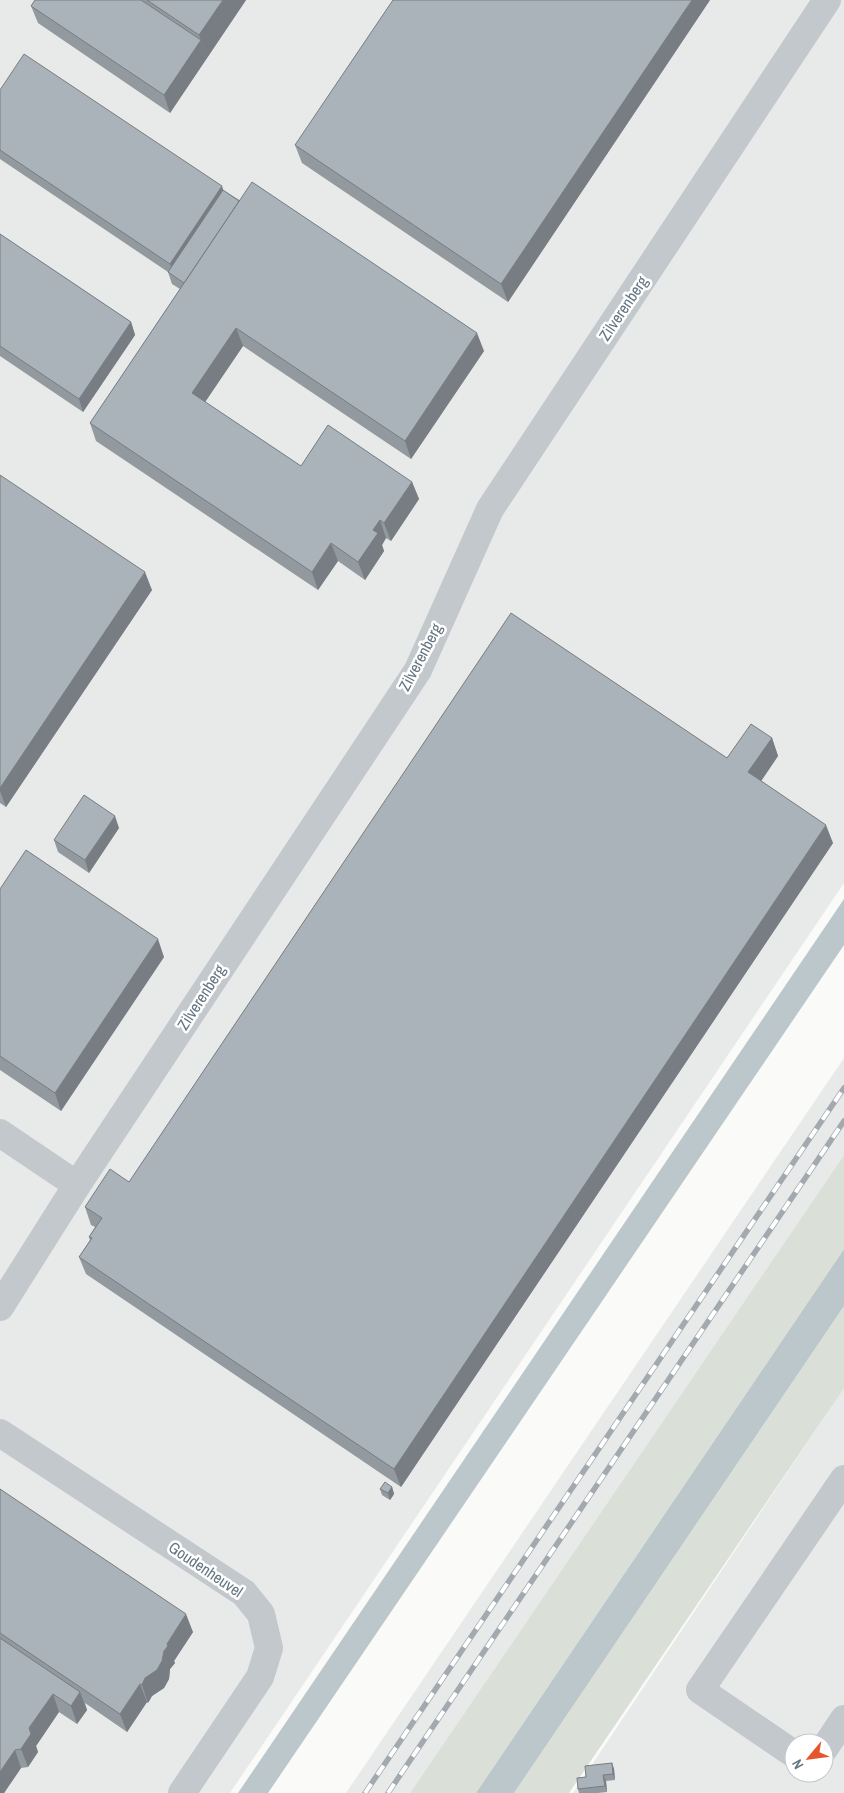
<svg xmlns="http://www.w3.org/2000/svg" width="844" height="1793" font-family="'Archivo Narrow',sans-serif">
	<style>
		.built { fill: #e8e9e9; fill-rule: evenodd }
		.green { fill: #dadfd7 }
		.water { fill: #bbc7cb }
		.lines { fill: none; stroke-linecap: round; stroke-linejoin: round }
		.minor { stroke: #c3c8cc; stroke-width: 28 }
		.rail-casing { stroke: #a2aab0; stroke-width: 5.5 }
		.rail { stroke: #fff; stroke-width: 4; stroke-dasharray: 11; stroke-linecap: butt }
		.wall { fill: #929a9f }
		.shaded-wall { fill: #777d82 }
		.building { fill: #aab3b9; stroke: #777d82 }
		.labels { text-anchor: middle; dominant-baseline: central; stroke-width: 5; stroke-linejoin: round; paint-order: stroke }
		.street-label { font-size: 16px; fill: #657683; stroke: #fff }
	</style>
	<rect width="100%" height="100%" fill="#fafaf8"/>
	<g class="built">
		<path d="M0 0H844V883L230 1793H0Z"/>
		<path d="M844 1058V1155L410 1793H346Z"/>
		<path d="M844 1387V1793H573L819 1425ZM794 1743H824V1773H794Z"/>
	</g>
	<g class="green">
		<path d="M844 1155V1249L476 1793H410Z"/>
		<path d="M844 1306V1388L569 1793H514Z"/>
	</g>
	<g class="water">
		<path d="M844 899V945L268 1793H238Z"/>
		<path d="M844 1249V1306L514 1793H476Z"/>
	</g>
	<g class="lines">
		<g class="minor">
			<path d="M0 1133 77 1185"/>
			<path d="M0 1307 77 1185 418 670 490 509 827 0"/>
			<path d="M0 1433 244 1593 261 1614 269 1648 260 1677 182 1793"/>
			<path d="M824 1749 844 1719"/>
			<path d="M794 1754 700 1690 844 1479"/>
		</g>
		<g class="rail-casing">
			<g id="rail">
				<path d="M365 1793 844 1088"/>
				<path d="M388 1793 844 1121"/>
			</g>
		</g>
		<use href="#rail" class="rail"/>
	</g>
	<g class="wall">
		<path d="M35 0H246L170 113 38 23 31 6Z"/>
		<path d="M710 0 508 302 302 163 295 145Z"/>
		<path d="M0 90 223 190 484 351 411 459 243 346 205 402 301 466 412 482 419 499 391 541 386 538 382 545 384 551 365 580 338 561 318 590 96 441 90 423 180 289 172 284 168 272 0 159Z"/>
		<path d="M0 234 131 322 135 335 83 412 0 356Z"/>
		<path d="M0 475 152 590 6 807 0 803Z"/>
		<path d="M772 738 778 756 761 781 833 843 401 1487 86 1274 79 1257 90 1240 89 1237 95 1227 91 1225 85 1207 129 1182 727 758Z"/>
		<path d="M119 828 89 873 58 852 54 840Z"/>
		<path d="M0 889 164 957 61 1111 0 1070Z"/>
		<path d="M392 1487 394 1494 390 1500 382 1495 380 1489Z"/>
		<path d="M0 1489 193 1632 174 1661 175 1663 170 1669 169 1679 164 1688 152 1696 148 1703 147 1702 127 1732 85 1703 87 1710 77 1724 59 1712 36 1746 38 1752 28 1767 21 1768 4 1793H0Z"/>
		<path d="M612 1763 614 1769 615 1780 606 1781 607 1792 598 1793H579L578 1789 586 1777Z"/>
	</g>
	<g class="shaded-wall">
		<path d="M223 0H246L207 58 199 35Z"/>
		<path d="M692 0H710L508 302 501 284Z"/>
		<path d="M201 40 207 58 170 113 164 95Z"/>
		<path d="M222 186 226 199 175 276 170 264Z"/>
		<path d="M131 322 135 335 83 412 79 399Z"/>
		<path d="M236 328 243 346 199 411 192 393Z"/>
		<path d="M477 333 484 351 411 459 405 441Z"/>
		<path d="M412 482 419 499 391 541 384 523Z"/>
		<path d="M380 520 386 538 382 545 384 551 365 580 358 562 373 530Z"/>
		<path d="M331 543 338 561 318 590 312 572Z"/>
		<path d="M145 572 152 590 6 807 0 791V788Z"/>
		<path d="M772 738 778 756 755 790 748 772Z"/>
		<path d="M115 816 119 828 89 873 85 860Z"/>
		<path d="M826 825 833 843 401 1487 394 1469Z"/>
		<path d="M158 939 164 957 61 1111 55 1093Z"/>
		<path d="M392 1487 394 1494 390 1500 388 1493Z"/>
		<path d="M186 1614 193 1632 174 1661 175 1663 170 1669 169 1679 164 1688 152 1696 148 1703 142 1685 145 1678 164 1651 167 1644Z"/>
		<path d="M140 1684 147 1702 127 1732 120 1714Z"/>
		<path d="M80 1692 87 1710 77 1724 71 1706Z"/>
		<path d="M53 1694 59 1712 36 1746 38 1752 28 1767 21 1749 29 1728Z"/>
		<path d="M15 1750 21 1768 4 1793H0V1772Z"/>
		<path d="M612 1763 614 1769 615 1780 613 1774Z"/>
		<path d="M603 1775 606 1781 607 1792 605 1786Z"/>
	</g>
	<g class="building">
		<path d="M35 0H141L201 40 164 95 31 6Z"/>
		<path d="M147 0H223L199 35Z"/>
		<path d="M393 0H692L501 284 295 145Z"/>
		<path d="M24 54 222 186 170 264 0 150V90Z"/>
		<path d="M252 182 477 333 405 441 236 328 192 393 301 466 328 425 412 482 384 523 380 520 373 530 378 533 358 562 331 543 312 572 90 423Z"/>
		<path d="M223 190 239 201 184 283 168 272Z"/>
		<path d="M0 234 131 322 79 399 0 346Z"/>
		<path d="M0 475 145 572 0 788Z"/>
		<path d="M511 613 727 758 751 724 772 738 748 772 826 825 394 1469 79 1257 92 1238 89 1237 102 1218 85 1207 110 1169 129 1182Z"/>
		<path d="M84 795 115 816 85 860 54 840Z"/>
		<path d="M26 850 158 939 55 1093 0 1056V889Z"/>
		<path d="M385 1482 392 1487 388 1493 380 1489Z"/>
		<path d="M0 1489 186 1614 167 1644 168 1646 164 1651 162 1661 157 1670 145 1678 142 1685 140 1684 120 1714 0 1633Z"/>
		<path d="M0 1638 80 1692 71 1706 53 1694 29 1728 31 1734 21 1749 15 1750 0 1772Z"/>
		<path d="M612 1763 613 1774 603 1775 605 1786 578 1789 577 1778 586 1777 585 1766Z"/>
	</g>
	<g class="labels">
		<g class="street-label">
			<text transform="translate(623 308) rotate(-56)">Zilverenberg</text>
			<text transform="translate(420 657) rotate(-62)">Zilverenberg</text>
			<text transform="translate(201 997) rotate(-57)">Zilverenberg</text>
			<text transform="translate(206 1569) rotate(34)">Goudenheuvel</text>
		</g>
	</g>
	<g transform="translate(809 1758) rotate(241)"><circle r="24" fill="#ffffff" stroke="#c1c8cd"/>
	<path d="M0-4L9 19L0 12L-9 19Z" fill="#e4572e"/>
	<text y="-8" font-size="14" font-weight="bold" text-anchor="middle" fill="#657683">N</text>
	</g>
</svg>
